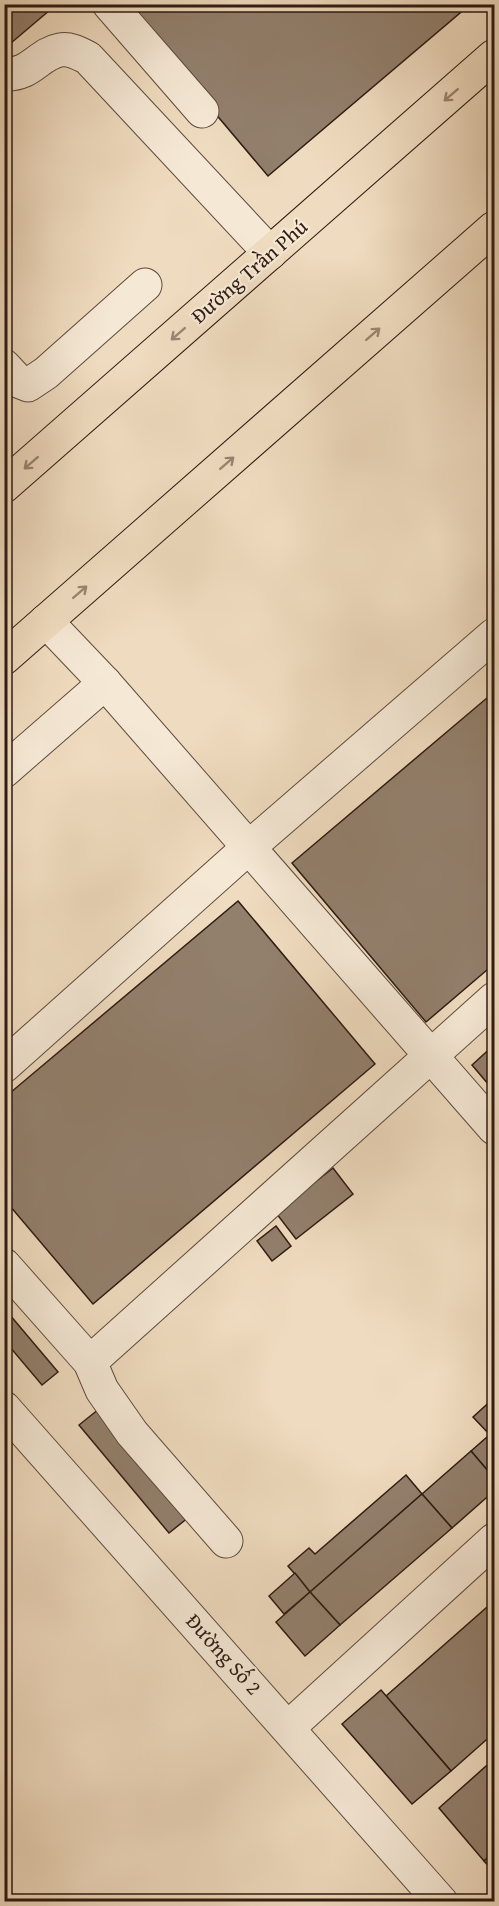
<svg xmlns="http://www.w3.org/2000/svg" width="499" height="1906" font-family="'Gentium Book Plus',serif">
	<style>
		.building { fill: #927f6c; stroke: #2e1b12; stroke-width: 1.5 }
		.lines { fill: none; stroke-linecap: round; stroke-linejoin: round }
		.minor-casing { stroke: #5e4b3d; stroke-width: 35 }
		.major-casing { stroke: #2e1b12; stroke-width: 35 }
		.minor { stroke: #f5e8d5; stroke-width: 33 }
		.major { stroke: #efdbbf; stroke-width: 33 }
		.oneway { stroke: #988571 }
		.labels { text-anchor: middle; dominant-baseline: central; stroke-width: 4.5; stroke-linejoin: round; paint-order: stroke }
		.street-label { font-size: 21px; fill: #2e1b12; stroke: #f5e8d5 }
	</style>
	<rect width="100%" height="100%" fill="#efdbbf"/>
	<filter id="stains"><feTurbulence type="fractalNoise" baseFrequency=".00333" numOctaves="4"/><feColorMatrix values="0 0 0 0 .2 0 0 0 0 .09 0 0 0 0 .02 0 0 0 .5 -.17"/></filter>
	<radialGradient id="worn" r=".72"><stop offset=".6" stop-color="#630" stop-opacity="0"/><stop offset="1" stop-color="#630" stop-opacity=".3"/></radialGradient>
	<g class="building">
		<path d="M4 4H57L4 49Z"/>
		<path d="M123 4H465L467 7 268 176Z"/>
		<path d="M494 692V964L426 1022 292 863Z"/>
		<path d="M238 901 375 1064 93 1304 4 1199V1098Z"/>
		<path d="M494 1045V1091L472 1065Z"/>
		<path d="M333 1168 353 1194 296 1239 276 1213Z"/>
		<path d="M276 1226 291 1246 272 1261 257 1241Z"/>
		<path d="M4 1308 58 1372 42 1385 4 1340Z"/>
		<path d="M494 1398V1431L490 1435 473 1417Z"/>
		<path d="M99 1409 189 1517 169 1533 79 1425Z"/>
		<path d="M494 1431V1478L471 1451Z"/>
		<path d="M471 1451 494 1478V1491L452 1528 422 1494Z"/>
		<path d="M406 1475 422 1494 310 1592 288 1566 309 1548 315 1554Z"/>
		<path d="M422 1494 452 1528 340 1625 310 1592Z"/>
		<path d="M295 1573 310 1592 284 1614 269 1596Z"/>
		<path d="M310 1592 340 1625 305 1656 276 1622Z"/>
		<path d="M494 1601V1733L451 1771 386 1696Z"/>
		<path d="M381 1690 451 1771 412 1804 342 1724Z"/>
		<path d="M494 1759V1852L484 1861 439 1808Z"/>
		<path d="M494 1852V1872L484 1861Z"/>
	</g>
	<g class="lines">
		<g class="minor-casing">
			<g id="minor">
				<path d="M109 4 202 111"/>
				<path d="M4 74C31 76 38 54 60 50 70 48 80 54 88 58L270 253"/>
				<path d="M4 366 18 381 28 385 46 373 145 285"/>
				<path d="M46 621 105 683 494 1128"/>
				<path d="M4 771 105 683"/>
				<path d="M4 1066 248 848 494 635"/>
				<path d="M4 1265 90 1362 102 1390 132 1433 226 1541"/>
				<path d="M90 1362 494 999"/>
				<path d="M4 1408 441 1902"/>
				<path d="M289 1727 494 1540"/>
			</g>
		</g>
		<g class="major-casing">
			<g id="major">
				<path d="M4 486 494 56"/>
				<path d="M4 658 494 228"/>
			</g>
		</g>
		<use href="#minor" class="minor"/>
		<use href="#major" class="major"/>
	</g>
	<defs><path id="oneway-shaft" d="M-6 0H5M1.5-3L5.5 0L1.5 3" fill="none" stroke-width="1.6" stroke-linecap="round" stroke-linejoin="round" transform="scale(1.5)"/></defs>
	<g class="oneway">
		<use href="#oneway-shaft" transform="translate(451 95) rotate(139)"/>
		<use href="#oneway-shaft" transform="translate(178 334) rotate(139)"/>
		<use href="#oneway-shaft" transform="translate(373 334) rotate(-41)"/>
		<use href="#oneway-shaft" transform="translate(31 463) rotate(139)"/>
		<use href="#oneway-shaft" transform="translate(227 463) rotate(-41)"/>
		<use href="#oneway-shaft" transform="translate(80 592) rotate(-41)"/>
	</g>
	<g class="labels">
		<g class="street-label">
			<text transform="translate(249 271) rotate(-41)">Đường Trần Phú</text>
			<text transform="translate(224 1654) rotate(48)">Đường Số 2</text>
		</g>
	</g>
	<rect width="499" height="1906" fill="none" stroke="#efdbbf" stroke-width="24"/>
	<rect x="6" y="6" width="487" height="1894" fill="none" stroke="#2e1b12" stroke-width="3"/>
	<rect x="12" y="12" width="475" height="1882" fill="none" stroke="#2e1b12" stroke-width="1.5"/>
	<rect width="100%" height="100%" filter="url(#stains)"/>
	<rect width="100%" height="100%" fill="url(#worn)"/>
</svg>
